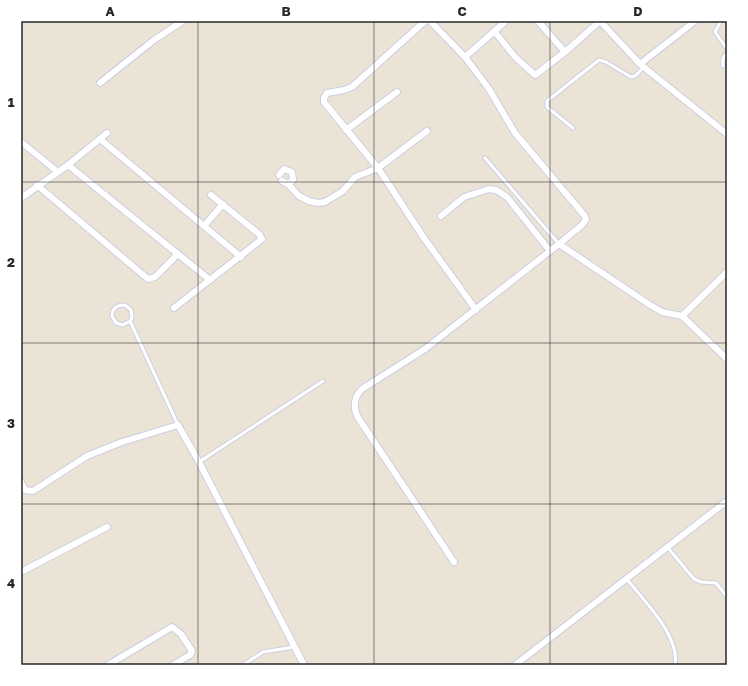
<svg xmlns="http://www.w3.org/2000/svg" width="748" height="686" font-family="'Golos Text',sans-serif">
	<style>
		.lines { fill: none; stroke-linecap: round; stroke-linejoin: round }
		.lane-casing { stroke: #cccee1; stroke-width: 5 }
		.street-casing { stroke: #cccee1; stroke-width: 8 }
		.lane { stroke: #fff; stroke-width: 3 }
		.street { stroke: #fff; stroke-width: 6 }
		.grid { fill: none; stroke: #272727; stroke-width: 1; stroke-opacity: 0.55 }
		.neatline { fill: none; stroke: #272727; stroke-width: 1.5 }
		.grid-label { font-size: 13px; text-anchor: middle; font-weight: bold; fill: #272727 }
	</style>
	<rect width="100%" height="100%" fill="#ebe4d6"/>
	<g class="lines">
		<g class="lane-casing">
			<g id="lane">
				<path d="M721 21 715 32 727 49"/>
				<path d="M723 66V58L727 53"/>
				<path d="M573 128 547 107V101L599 60 606 62 631 77 635 76 644 67"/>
				<path d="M485 158 559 244"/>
				<path d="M130 321 123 325 116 323 112 316C112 308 117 305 125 305L131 310 132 318 130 321 178 425"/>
				<path d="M199 462 323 381"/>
				<path d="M668 548 694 579 701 582 716 583 727 597"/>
				<path d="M626 578C643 600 680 635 675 665"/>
				<path d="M243 665 263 652 294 647"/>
			</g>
		</g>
		<g class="street-casing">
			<g id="street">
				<path d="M425 21 352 87 344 90 327 93 324 98V102L378 168 424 238 476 310"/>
				<path d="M430 21 465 57 489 89 515 133 584 215 586 219 582 225 559 244 425 349 362 389C354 397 353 406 357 416L454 562"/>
				<path d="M538 21 565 52"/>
				<path d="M600 21 640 64 727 134"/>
				<path d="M495 32 515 57 535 75 565 52 600 21"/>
				<path d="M465 57 506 21"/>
				<path d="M640 64 695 21"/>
				<path d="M100 83 154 40 183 21"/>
				<path d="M346 130 397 92"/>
				<path d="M100 139 241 257"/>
				<path d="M21 142 58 172"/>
				<path d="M68 165 210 280"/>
				<path d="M279 175 284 169 292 172 293 180 288 184"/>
				<path d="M282 181 288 184 299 196 309 201 318 203 325 202 343 191 355 177 378 168 427 131"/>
				<path d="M37 185 148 279 155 277 178 254"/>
				<path d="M21 198 68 165 107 133"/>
				<path d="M441 216 464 197 489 189 496 190 507 197 550 251"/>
				<path d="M204 226 223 204"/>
				<path d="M559 244 650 305 662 312 682 316"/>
				<path d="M727 272 682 316 727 359"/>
				<path d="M174 308 262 239 259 234 211 195"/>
				<path d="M21 482 25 490 33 491 87 456 122 442 178 425 199 462 304 665"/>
				<path d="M21 572 107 527"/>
				<path d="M108 665 172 627 181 634 192 651 190 655 173 665"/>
				<path d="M515 665 727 501"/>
			</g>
		</g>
		<use href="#lane" class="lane"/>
		<use href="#street" class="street"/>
	</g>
	<path class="grid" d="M198 21V665M374 21V665M550 21V665M21 182H727M21 343H727M21 504H727"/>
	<rect width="748" height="686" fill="none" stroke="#ffffff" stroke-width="44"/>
	<rect x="22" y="22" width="704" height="642" class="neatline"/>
	<g class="grid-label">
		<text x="110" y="16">A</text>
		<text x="286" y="16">B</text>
		<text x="462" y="16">C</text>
		<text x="638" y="16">D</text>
		<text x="11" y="107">1</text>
		<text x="11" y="267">2</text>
		<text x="11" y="428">3</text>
		<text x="11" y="588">4</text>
	</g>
</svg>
